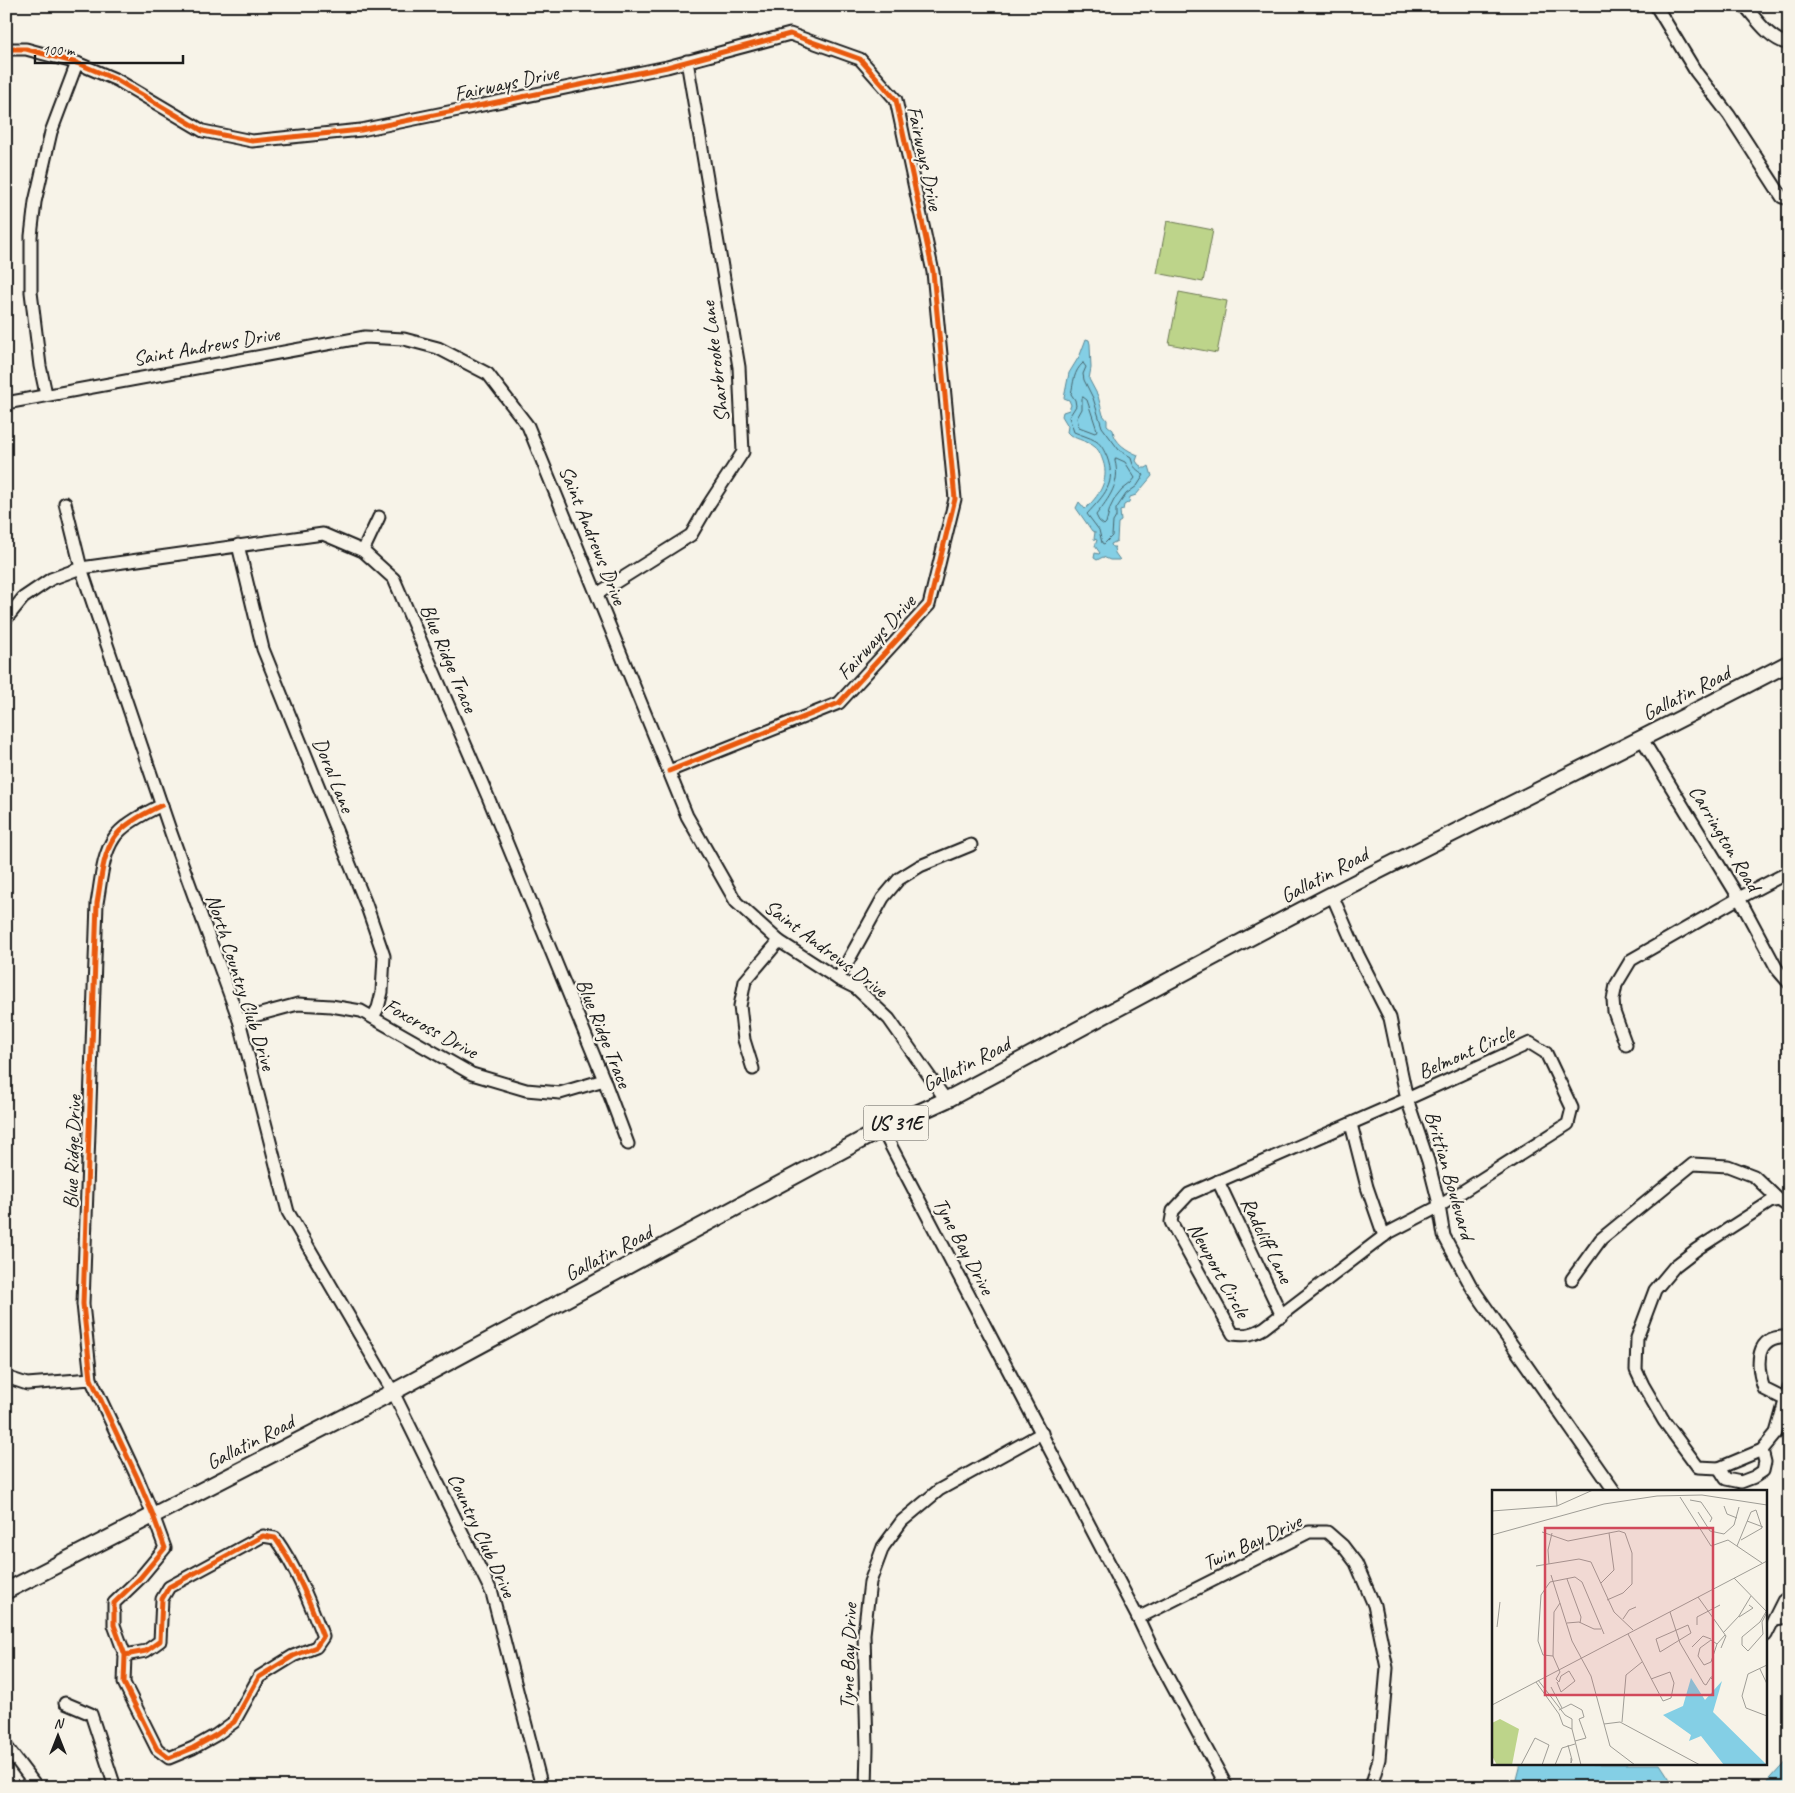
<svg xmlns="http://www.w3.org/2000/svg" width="1795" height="1793" font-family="Caveat,sans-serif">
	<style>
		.green { fill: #bdd48a; stroke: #6c7853 }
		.water { fill: #84cfe5; stroke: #5a8795 }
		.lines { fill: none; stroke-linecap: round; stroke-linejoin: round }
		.shore { stroke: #46646c; stroke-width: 1 }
		.minor-casing { stroke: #1c1c1c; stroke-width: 15 }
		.major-casing { stroke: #1c1c1c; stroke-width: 19 }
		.minor { stroke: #f7f3e8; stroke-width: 11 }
		.major { stroke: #f7f3e8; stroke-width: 15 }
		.cycleway-casing { stroke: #f7f3e8; stroke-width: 8 }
		.cycleway { stroke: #e8590c; stroke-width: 5 }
		.labels { text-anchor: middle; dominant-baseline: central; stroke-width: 4.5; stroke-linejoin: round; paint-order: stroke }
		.shield { fill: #f7f3e8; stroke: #5e5c59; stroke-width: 1 }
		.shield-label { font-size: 20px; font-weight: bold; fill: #1c1c1c }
		.street-label { font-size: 21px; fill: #1c1c1c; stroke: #f7f3e8 }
		.inset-road { fill: none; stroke: #9f9d96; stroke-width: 1 }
		.view { fill: #d1495b; fill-opacity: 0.15; stroke: #d1495b; stroke-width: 2.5 }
		.inset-edge { fill: none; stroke: #1c1c1c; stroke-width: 2.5 }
	</style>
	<rect width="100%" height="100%" fill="#f7f3e8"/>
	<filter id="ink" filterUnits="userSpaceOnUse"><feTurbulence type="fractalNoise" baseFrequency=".02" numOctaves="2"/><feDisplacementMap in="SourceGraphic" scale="10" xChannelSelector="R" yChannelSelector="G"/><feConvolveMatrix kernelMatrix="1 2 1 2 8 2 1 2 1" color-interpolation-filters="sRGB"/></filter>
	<g filter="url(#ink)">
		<g class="green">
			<path d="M1167 221 1213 230 1203 282 1157 273Z"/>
			<path d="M1179 292 1227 301 1217 353 1169 344Z"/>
		</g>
		<g class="water">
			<path d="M1086 339 1089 340 1090 344 1091 368 1089 379 1098 396 1103 415 1107 420V425L1113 430C1114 443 1128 451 1138 455L1136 461 1139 465 1141 466V468H1146L1149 466 1152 476 1136 495 1130 497 1129 502 1124 505 1123 510 1120 511 1121 521 1118 523 1117 541 1111 544 1112 547H1115L1114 548 1115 553 1120 560H1110L1103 557 1097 560 1094 558 1095 553 1099 554 1100 553 1095 546 1097 540 1094 539 1095 532 1092 531 1076 508 1079 502 1085 509C1098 497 1110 481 1103 461 1101 456 1100 451 1095 447 1088 441 1078 440 1070 435L1067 432 1068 426 1062 416 1063 412 1069 410 1071 405 1069 400 1064 398 1069 373 1080 355Z"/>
			<path d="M1789 1758V1787H1763Z"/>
			<path d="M1520 1764H1660L1675 1787H1514Z"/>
		</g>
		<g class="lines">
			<g class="shore">
				<path d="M1083 363 1086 367 1083 374 1084 380 1093 398 1102 427 1119 450 1131 457C1133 469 1137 469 1144 475L1137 486 1126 494 1116 509V517L1113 522 1112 536 1104 544 1102 543 1099 530 1087 514C1104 495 1117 484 1107 457 1104 451 1102 445 1096 441 1089 437 1081 435 1074 432L1069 417 1076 406 1075 400 1071 394C1074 382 1073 372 1083 363Z"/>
				<path d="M1083 397 1087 400 1097 430 1095 433 1079 427 1077 418 1082 409V399Z"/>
				<path d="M1116 458 1125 462 1135 478 1131 483 1122 490 1114 500 1110 508 1106 523 1104 525 1099 521 1096 515C1109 498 1121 483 1115 461Z"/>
			</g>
			<g class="minor-casing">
				<g id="minor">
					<path d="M1656 6 1696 72 1729 115 1782 197 1789 199"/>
					<path d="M1745 6C1757 20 1770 40 1789 44"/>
					<path d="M6 49H26L77 63 117 80 203 131 252 141 361 130 667 67 790 34 860 59 896 100 933 272 955 499 929 605 839 703 669 771"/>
					<path d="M46 394 40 366 31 292V236L35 202 51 132 77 63"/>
					<path d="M6 403 365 337 404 339 438 348 488 374 528 426 687 816 736 902 779 941 838 979 856 988 889 1019 946 1100"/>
					<path d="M65 503 81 568 171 833 239 1020 288 1212 393 1392 492 1593 542 1787"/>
					<path d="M238 545 263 649 366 904 384 956 382 992 378 1008 373 1017"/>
					<path d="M363 551 379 517"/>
					<path d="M597 594 691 535 709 504 743 452 739 367 687 61"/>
					<path d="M6 619 23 598 51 579 81 568 323 534 363 551 394 579 488 797 604 1080 628 1144"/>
					<path d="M1642 739 1739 898 1777 969 1789 983"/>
					<path d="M1332 895 1358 955 1390 1018 1407 1099 1428 1161 1438 1200 1444 1236 1471 1286 1615 1492"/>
					<path d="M838 979 883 898 899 879 920 866 971 845"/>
					<path d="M239 1020 298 1004 331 1006 361 1011 472 1074 526 1090 560 1093 604 1080"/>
					<path d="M1530 1043 1546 1053 1572 1108 1568 1124 1438 1207 1388 1233 1264 1328C1254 1334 1246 1336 1233 1334L1171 1222 1173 1211 1189 1194 1407 1099Z"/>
					<path d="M1626 1045 1614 1012 1613 1000 1616 985 1631 960 1739 898 1789 872"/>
					<path d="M753 1069 744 1040 740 1006 745 981 779 941"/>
					<path d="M1351 1124 1367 1187 1384 1236"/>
					<path d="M882 1129 1138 1618 1153 1650 1227 1787"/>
					<path d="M1218 1181 1282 1316"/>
					<path d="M1789 1207 1779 1200 1770 1202 1697 1249 1675 1266 1655 1290 1637 1338 1636 1370 1643 1385 1664 1421 1698 1467 1719 1468 1762 1450 1776 1433 1789 1387"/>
					<path d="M1572 1279 1601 1239 1693 1164 1728 1166 1754 1176 1779 1200"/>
					<path d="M6 1377 27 1384 91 1379"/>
					<path d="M1786 1400 1764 1389C1756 1365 1754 1334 1789 1337"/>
					<path d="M1719 1468 1726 1479 1741 1482 1754 1477 1763 1471 1765 1462 1762 1450"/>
					<path d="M1138 1618 1309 1532H1327L1343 1546 1356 1563 1374 1605 1387 1668 1379 1759 1371 1787"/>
					<path d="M1775 1619 1789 1617"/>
					<path d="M1766 1635 1783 1601 1789 1596"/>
					<path d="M125 1655 124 1683 157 1749 169 1758 193 1748 216 1735 234 1722 259 1677 293 1656 316 1647 323 1637C310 1603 296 1567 275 1538L263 1536 169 1587 162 1599 160 1641 146 1651 125 1655 114 1625V1603L140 1578 165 1548 153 1515 137 1477 91 1379 83 1304 97 903C101 882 102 856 114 838 123 824 147 812 162 805"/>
					<path d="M65 1703 91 1714 115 1787"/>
					<path d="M6 1746 37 1787"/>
					<path d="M866 1787 867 1748 864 1634 870 1582 883 1547 902 1521 939 1490 1042 1433"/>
				</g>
			</g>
			<g class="major-casing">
				<path id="major" d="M6 1591 393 1392 882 1129 946 1100C1075 1032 1203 961 1333 894 1485 816 1638 742 1789 663"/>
			</g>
			<use href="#minor" class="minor"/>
			<use href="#major" class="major"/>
			<g class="cycleway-casing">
				<g id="cycleway">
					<path d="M6 49H26L77 63 117 80 203 131 252 141 361 130 667 67 790 34 860 59 896 100 933 272 955 499 929 605 839 703 669 771"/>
					<path d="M125 1655 124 1683 157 1749 169 1758 193 1748 216 1735 234 1722 259 1677 293 1656 316 1647 323 1637C310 1603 296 1567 275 1538L263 1536 169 1587 162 1599 160 1641 146 1651 125 1655 114 1625V1603L140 1578 165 1548 153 1515 137 1477 91 1379 83 1304 97 903C101 882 102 856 114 838 123 824 147 812 162 805"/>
				</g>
			</g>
			<use href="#cycleway" class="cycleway"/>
		</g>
	</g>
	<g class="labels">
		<rect class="shield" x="863.5" y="1105.5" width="65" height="35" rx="4"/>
		<g class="shield-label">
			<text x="896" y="1123">US 31E</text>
		</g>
		<g class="street-label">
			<text transform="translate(506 83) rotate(-12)">Fairways Drive</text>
			<text transform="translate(925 158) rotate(78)">Fairways Drive</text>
			<text transform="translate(206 346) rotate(-10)">Saint Andrews Drive</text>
			<text transform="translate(715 362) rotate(-97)">Sharbrooke Lane</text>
			<text transform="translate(593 535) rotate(68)">Saint Andrews Drive</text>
			<text transform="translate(876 637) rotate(-48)">Fairways Drive</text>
			<text transform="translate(449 658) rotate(67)">Blue Ridge Trace</text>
			<text transform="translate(1686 693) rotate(-27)">Gallatin Road</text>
			<text transform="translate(334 775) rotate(68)">Doral Lane</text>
			<text transform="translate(1725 838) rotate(59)">Carrington Road</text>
			<text transform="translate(1324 875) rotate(-28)">Gallatin Road</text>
			<text transform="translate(826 948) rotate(37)">Saint Andrews Drive</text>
			<text transform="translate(241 982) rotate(72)">North Country Club Drive</text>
			<text transform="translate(431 1028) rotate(29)">Foxcross Drive</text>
			<text transform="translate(604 1033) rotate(68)">Blue Ridge Trace</text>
			<text transform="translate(1466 1052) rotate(-24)">Belmont Circle</text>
			<text transform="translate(966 1064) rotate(-27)">Gallatin Road</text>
			<text transform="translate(72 1152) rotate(-88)">Blue Ridge Drive</text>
			<text transform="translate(1450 1175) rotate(74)">Brittian Boulevard</text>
			<text transform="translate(1267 1240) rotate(64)">Radcliff Lane</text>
			<text transform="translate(964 1246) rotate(62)">Tyne Bay Drive</text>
			<text transform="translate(608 1253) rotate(-28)">Gallatin Road</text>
			<text transform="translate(1219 1270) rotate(61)">Newport Circle</text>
			<text transform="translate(250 1442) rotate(-27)">Gallatin Road</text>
			<text transform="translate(482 1535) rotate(65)">Country Club Drive</text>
			<text transform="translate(1252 1542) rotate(-25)">Twin Bay Drive</text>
			<text transform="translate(848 1656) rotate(-88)">Tyne Bay Drive</text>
		</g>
	</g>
	<g transform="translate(1492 1490)">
		<rect width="275" height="275" fill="#f7f3e8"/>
		<path d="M8 229 27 239 20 275H5L0 266V233Z" fill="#bdd48a"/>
		<path d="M199 188 213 210 230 191 221 222 275 275H232L209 246 197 251 199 245 171 225 191 216Z" fill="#84cfe5"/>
		<path class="inset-road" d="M64 0 65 16M188 7 219 56 236 50 270 73M198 10 209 12 220 28 218 32M232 16 235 24 245 28M0 21 65 16 101 0M206 22 218 41 232 44M255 31 271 37M50 42 76 51 127 41 133 43 140 63V94L131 103 115 110M232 44 242 35 247 17M0 45 112 14 165 6 210 5 275 15M245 56 259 22 264 20 270 38 249 50M57 74 56 60 60 43M44 76 87 69 99 72 122 122 141 140M59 85 80 151 99 186 118 256 143 275M242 88 275 122M75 89 89 127 88 133M109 93 122 80 117 43M206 107 234 146 229 158M275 120 268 132 250 147V155L256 161 271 144 270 132 275 122M178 122 188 153 212 194 214 195 219 187H221L219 189M247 127 261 118 257 115M131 129 137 120 144 117M75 133 87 132 102 139H109M196 135 199 143 168 162 164 149ZM205 135V127L228 115M5 137 8 112M231 143 247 126 259 106M136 144 161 192 171 211 179 208 182 193 178 182 159 189M225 154 219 150 208 158 206 166 212 175 219 172 225 154 233 145M200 157 211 146 219 149M61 166 51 165 46 151 49 105 58 92 83 87 90 92 112 144M275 175 256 184 250 206 254 218 275 226M268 179 275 194M44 192 67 224 71 235 80 239V229L73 225 46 190M65 192 69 202 83 191 77 181 69 186 67 192 64 189 68 182 61 166 62 122 68 113M59 197 70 218M0 215 275 71M67 220 79 214 90 220 92 227 87 229 94 248 83 251M130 232 134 185 150 172M112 234 128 232 208 275M80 239 89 275M76 255 80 270 79 273V268M29 275 43 248 57 255 50 275M63 275 70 258 83 254"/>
		<path class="view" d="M53 38H221V205H53Z"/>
		<rect width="275" height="275" class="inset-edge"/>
	</g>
	<rect width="1795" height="1793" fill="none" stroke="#f7f3e8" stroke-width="25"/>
	<rect x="12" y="12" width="1770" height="1768" fill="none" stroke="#1c1c1c" stroke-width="2" filter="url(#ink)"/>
	<g transform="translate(58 1736)" stroke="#f7f3e8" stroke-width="4" paint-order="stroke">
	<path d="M0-4L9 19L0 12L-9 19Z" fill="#1c1c1c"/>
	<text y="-8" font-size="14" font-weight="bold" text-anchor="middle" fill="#1c1c1c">N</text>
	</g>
	<path d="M35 55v8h148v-8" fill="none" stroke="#1c1c1c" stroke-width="2.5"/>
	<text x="42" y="55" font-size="15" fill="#1c1c1c" stroke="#f7f3e8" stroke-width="4" paint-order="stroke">100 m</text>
</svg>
